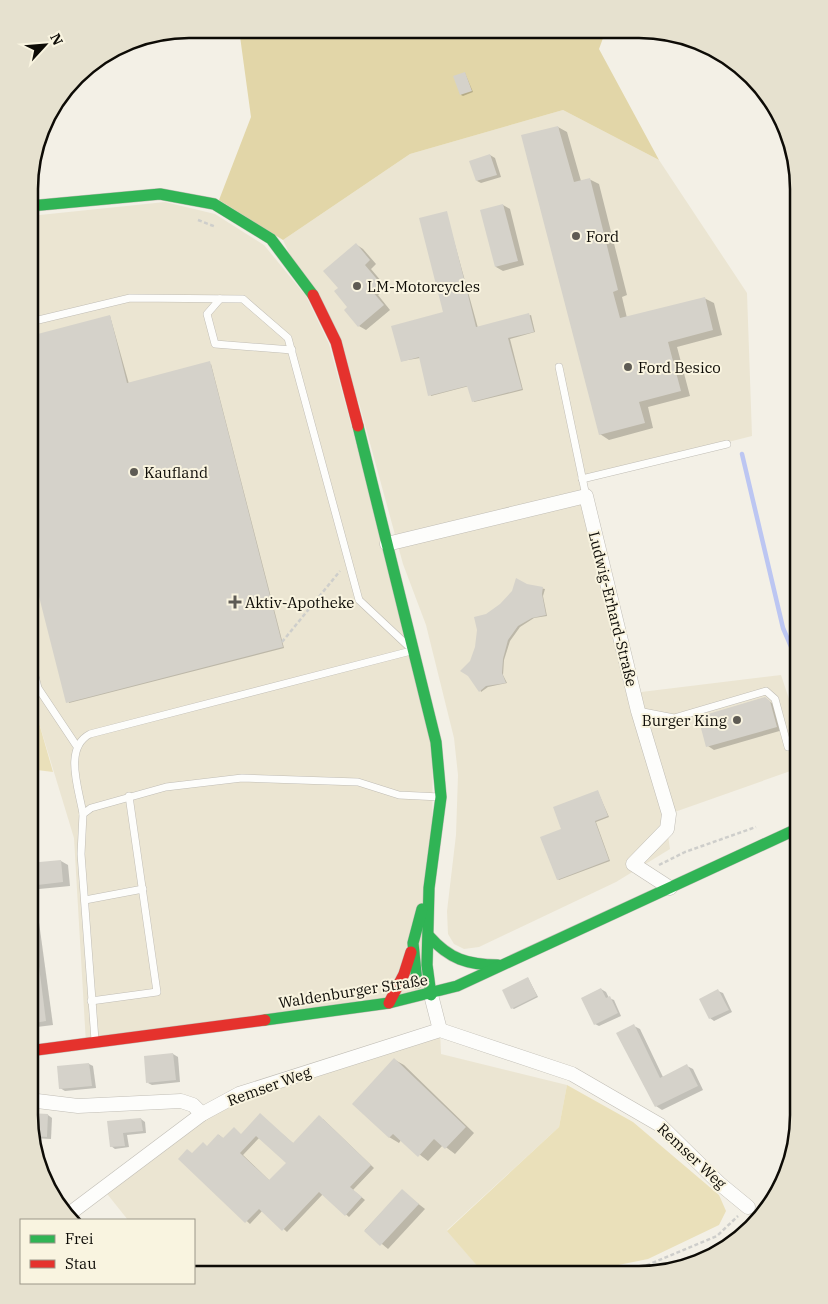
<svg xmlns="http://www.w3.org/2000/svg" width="828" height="1304" font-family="'IBM Plex Serif',serif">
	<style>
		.built { fill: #ebe5d2 }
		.green { fill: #eae0ba }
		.forest { fill: #e2d6a8 }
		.shadow { fill: #0003; fill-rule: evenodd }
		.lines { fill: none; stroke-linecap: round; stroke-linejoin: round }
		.stream { stroke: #bcc6f2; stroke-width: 4.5 }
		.building { fill: #d5d2ca; fill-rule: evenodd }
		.lane-casing { stroke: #c0bdb5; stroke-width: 8 }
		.street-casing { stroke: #c0bdb5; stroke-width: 15 }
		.fast-casing { stroke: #c0bdb5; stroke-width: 12 }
		.jam-casing { stroke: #c0bdb5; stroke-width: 12 }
		.path { stroke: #cececb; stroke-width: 2.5; stroke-dasharray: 4 2.5; stroke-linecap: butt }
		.lane { stroke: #fdfdfb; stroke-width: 7 }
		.street { stroke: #fdfdfb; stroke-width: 14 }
		.fast { stroke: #30b455; stroke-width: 11 }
		.jam { stroke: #e5322d; stroke-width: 11 }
		.poi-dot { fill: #5e5b54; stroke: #f9f4e0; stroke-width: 2 }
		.labels { text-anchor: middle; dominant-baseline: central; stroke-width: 4; stroke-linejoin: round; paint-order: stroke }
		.poi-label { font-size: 15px; fill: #0d0b06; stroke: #f9f4e0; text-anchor: start }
		.street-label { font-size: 15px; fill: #0d0b06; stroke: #f9f4e0 }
		.rim { fill: none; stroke: #0d0b06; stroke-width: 2.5 }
	</style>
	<rect width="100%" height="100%" fill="#f3f0e6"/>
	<g class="built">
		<path d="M563 110 659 160 747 293 752 436 582 479 633 693 781 675 799 729V768L669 814 667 829 670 849 616 882 479 947 464 949 454 944 448 934 447 911 456 835 458 775 454 738 426 625 403 564 359 403 283 240 410 154Z"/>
		<path d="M165 202 215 214 264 245 306 296 329 344 433 725 431 995 86 1044 74 838 29 690 30 216Z"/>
		<path d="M440 1030 441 1054 567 1085 559 1127 447 1230 485 1275 194 1274V1220H128L104 1190 202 1114Z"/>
	</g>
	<g class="green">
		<path d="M29 702H33L53 772 29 769Z"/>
		<path d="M567 1085 633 1122 719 1195 726 1211 719 1225 648 1259 569 1275H485L447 1231 559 1127Z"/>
	</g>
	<path class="forest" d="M239 29 606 30 599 49 659 160 563 110 410 154 283 240 219 200 251 117Z"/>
	<g class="shadow">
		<path d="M465 73 473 92 463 96 461 95Z"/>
		<path d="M558 127 567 132 581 181 589 179 599 184 627 295 622 297 627 318 704 298 714 303 722 335 677 347 690 396 648 407 653 428 609 440 600 434Z"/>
		<path d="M490 155 495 158 501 177 481 183 477 181Z"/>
		<path d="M503 205 510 209 524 265 503 271 496 267Z"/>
		<path d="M446 212 478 328 531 315 535 332 510 339 523 390 474 402 469 386 431 396 420 358 402 361 444 313Z"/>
		<path d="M357 245 363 249 376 264 371 269 387 288 378 295 390 310 366 330 359 326 339 288Z"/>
		<path d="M110 316 129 384 211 364 284 648 69 703 30 556V337Z"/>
		<path d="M526 585 545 589 543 596 547 616 534 618 520 627 510 641 504 660 503 675 507 683 488 687 481 692 471 662 487 615Z"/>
		<path d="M765 698 776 706 783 730 714 750 708 746Z"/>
		<path d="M598 792 609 817 596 822 610 861 559 880 558 879 563 830Z"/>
		<path d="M61 861 68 865 70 886 29 890V864Z"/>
		<path d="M31 911 38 915 53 1025 29 1028V912Z"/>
		<path d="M528 978 538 997 514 1009 512 1008Z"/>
		<path d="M601 989 606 992 609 998 614 1000 621 1016 599 1026 595 1024Z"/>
		<path d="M718 991 723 993 732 1012 714 1021 710 1018Z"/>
		<path d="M634 1026 640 1029 663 1077 687 1066 693 1069 703 1090 662 1110 656 1106Z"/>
		<path d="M173 1054 178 1057 180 1082 152 1085 148 1083Z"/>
		<path d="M395 1060 404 1065 474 1133 455 1154 443 1145 428 1161 401 1140 399 1143 389 1137Z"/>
		<path d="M89 1064 93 1066 96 1088 65 1091 60 1088Z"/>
		<path d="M29 1114 48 1115 52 1118 51 1139 33 1138Z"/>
		<path d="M260 1115 294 1144 323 1119 374 1168 353 1190 365 1200 349 1217 323 1194 287 1232 263 1210 250 1224 180 1159 208 1147 219 1135 224 1139 242 1135ZM260 1137 288 1163 270 1181 243 1155Z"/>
		<path d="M141 1119 145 1122 146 1133 127 1135 129 1147 115 1149 111 1146 109 1122Z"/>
		<path d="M402 1191 425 1209 388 1249 365 1230Z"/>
	</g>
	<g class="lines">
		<path class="stream" d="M742 454 783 628 799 665"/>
	</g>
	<g class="building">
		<path d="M465 72 472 91 460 95 453 76Z"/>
		<path d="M558 126 574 182 590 178 618 290 613 292 620 318 705 297 713 330 668 342 681 391 639 402 645 423 599 435 521 135Z"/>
		<path d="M490 154 497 175 476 181 469 161Z"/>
		<path d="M503 204 518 261 495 267 480 210Z"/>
		<path d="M447 211 476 327 529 313 534 332 508 338 522 389 472 402 467 386 428 396 419 357 401 362 391 326 443 312 419 218Z"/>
		<path d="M356 243 370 260 365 265 381 284 372 291 384 305 358 327 344 310 347 307 334 291 338 288 323 271Z"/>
		<path d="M110 315 127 383 210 361 283 647 66 703 30 561V336Z"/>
		<path d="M516 578 527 584 543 587 542 594 546 615 532 618 518 626 508 640 503 659 502 673 506 683 486 686 479 692 468 676 460 671 470 661 475 647 477 630 474 617 486 614 500 604 512 591Z"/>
		<path d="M765 697 770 701 777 727 706 747 698 717Z"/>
		<path d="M598 790 608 816 595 821 609 860 557 880 540 837 561 829 553 807Z"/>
		<path d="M61 860 63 882 29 886V863Z"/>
		<path d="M37 951 46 1021 29 1024V952Z"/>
		<path d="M528 977 537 996 511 1009 502 990Z"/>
		<path d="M601 988 606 998 610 996 618 1013 594 1025 581 998Z"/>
		<path d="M718 989 729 1010 709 1019 699 999Z"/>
		<path d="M634 1024 660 1078 687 1064 698 1086 655 1107 616 1033Z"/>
		<path d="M173 1053 176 1080 146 1083 144 1056Z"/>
		<path d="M394 1058 466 1127 445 1149 434 1139 418 1157 393 1134 389 1138 352 1104Z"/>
		<path d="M89 1063 92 1086 59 1089 57 1066Z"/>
		<path d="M29 1113 48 1114 47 1137 33 1136Z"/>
		<path d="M260 1113 293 1143 319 1115 371 1165 350 1187 362 1197 345 1216 319 1192 282 1231 259 1209 245 1223 178 1159 187 1149 192 1153 203 1142 207 1146 218 1134 223 1138 234 1127 241 1134ZM256 1136 286 1163 269 1180 240 1153Z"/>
		<path d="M141 1118 143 1131 123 1133 125 1146 110 1147 107 1121Z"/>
		<path d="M402 1189 419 1204 380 1246 364 1231Z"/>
	</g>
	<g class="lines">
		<g class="lane-casing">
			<g id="lane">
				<path d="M220 299 207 314 215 344 292 350"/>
				<path d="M30 322 130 298 243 299 288 338 359 600 407 645"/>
				<path d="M559 367 586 496"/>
				<path d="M582 479 727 444"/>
				<path d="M29 652 38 688 76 745"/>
				<path d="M638 711 674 718 766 691 775 699 788 747"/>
				<path d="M83 814C79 789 63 748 90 734L411 651"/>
				<path d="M85 900 143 889"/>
				<path d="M91 1001 157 992 129 796"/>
				<path d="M95 1040 81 854 83 814 91 808 166 787 242 778 358 782 399 795 440 797"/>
			</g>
		</g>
		<g class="street-casing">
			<g id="street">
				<path d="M387 544 586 496 638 711 669 814 667 829 633 864 670 888"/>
				<path d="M431 995 440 1030"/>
				<path d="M29 1100 78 1106 181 1101 193 1105 202 1114"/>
				<path d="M69 1214 202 1114 239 1094 440 1030 572 1074 660 1125 720 1184 748 1207"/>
			</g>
		</g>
		<g class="fast-casing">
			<g id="fast">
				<path d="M30 206 160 194 214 204 271 239 313 295"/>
				<path d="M358 426 436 742 441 797 429 888 427 965 431 995"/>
				<path d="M429 936C449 959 468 965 498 965"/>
				<path d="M417 983 413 943 422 909"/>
				<path d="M265 1020 389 1003 457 986 799 828"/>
			</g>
		</g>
		<g class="jam-casing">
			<g id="jam">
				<path d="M313 295 336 342 358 426"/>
				<path d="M389 1003 404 974 411 952"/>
				<path d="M29 1051 265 1020"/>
			</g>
		</g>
		<g class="path">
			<path d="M198 220 216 227"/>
			<path d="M282 642 340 571"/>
			<path d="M659 865 685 852 756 827"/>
			<path d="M762 1209 768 1210"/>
			<path d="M602 1275 645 1266 717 1236 738 1216"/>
		</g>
		<use href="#lane" class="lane"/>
		<use href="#street" class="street"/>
		<use href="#fast" class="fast"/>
		<use href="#jam" class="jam"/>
	</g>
	<g class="poi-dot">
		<circle cx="576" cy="236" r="5"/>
		<circle cx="357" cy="286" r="5"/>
		<circle cx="628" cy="367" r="5"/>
		<circle cx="134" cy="472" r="5"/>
		<path d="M232.5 594.5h5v5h5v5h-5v5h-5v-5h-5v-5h5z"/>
		<circle cx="737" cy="720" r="5"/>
	</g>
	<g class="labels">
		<g class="poi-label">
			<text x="586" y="236">Ford</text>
			<text x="367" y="286">LM-Motorcycles</text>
			<text x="638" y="367">Ford Besico</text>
			<text x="144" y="472">Kaufland</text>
			<text x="245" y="602">Aktiv-Apotheke</text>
			<text x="727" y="720" text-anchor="end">Burger King</text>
		</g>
		<g class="street-label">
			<text transform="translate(613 609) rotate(76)">Ludwig-Erhard-Straße</text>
			<text transform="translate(353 991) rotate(-9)">Waldenburger Straße</text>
			<text transform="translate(269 1086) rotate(-20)">Remser Weg</text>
			<text transform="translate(692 1156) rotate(43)">Remser Weg</text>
		</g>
	</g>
	<path d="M0 0H828V1304H0ZM189 38H639A151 151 0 0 1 790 189V1115A151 151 0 0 1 639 1266H189A151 151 0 0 1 38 1115V189A151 151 0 0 1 189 38Z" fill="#e6e1cf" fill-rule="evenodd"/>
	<path class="rim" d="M189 38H639A151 151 0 0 1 790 189V1115A151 151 0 0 1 639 1266H189A151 151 0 0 1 38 1115V189A151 151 0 0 1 189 38Z"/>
	<rect x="20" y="1219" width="175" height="65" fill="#f9f4e0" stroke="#9b9789"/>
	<rect x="30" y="1235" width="25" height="8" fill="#30b455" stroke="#9b9789"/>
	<text x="65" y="1244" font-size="15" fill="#0d0b06">Frei</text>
	<rect x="30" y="1260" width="25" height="8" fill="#e5322d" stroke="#9b9789"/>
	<text x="65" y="1269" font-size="15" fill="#0d0b06">Stau</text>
	<g transform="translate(45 45) rotate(64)" stroke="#f9f4e0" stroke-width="4" paint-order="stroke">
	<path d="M0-4L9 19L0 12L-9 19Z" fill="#0d0b06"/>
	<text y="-8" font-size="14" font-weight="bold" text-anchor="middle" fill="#0d0b06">N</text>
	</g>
</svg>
